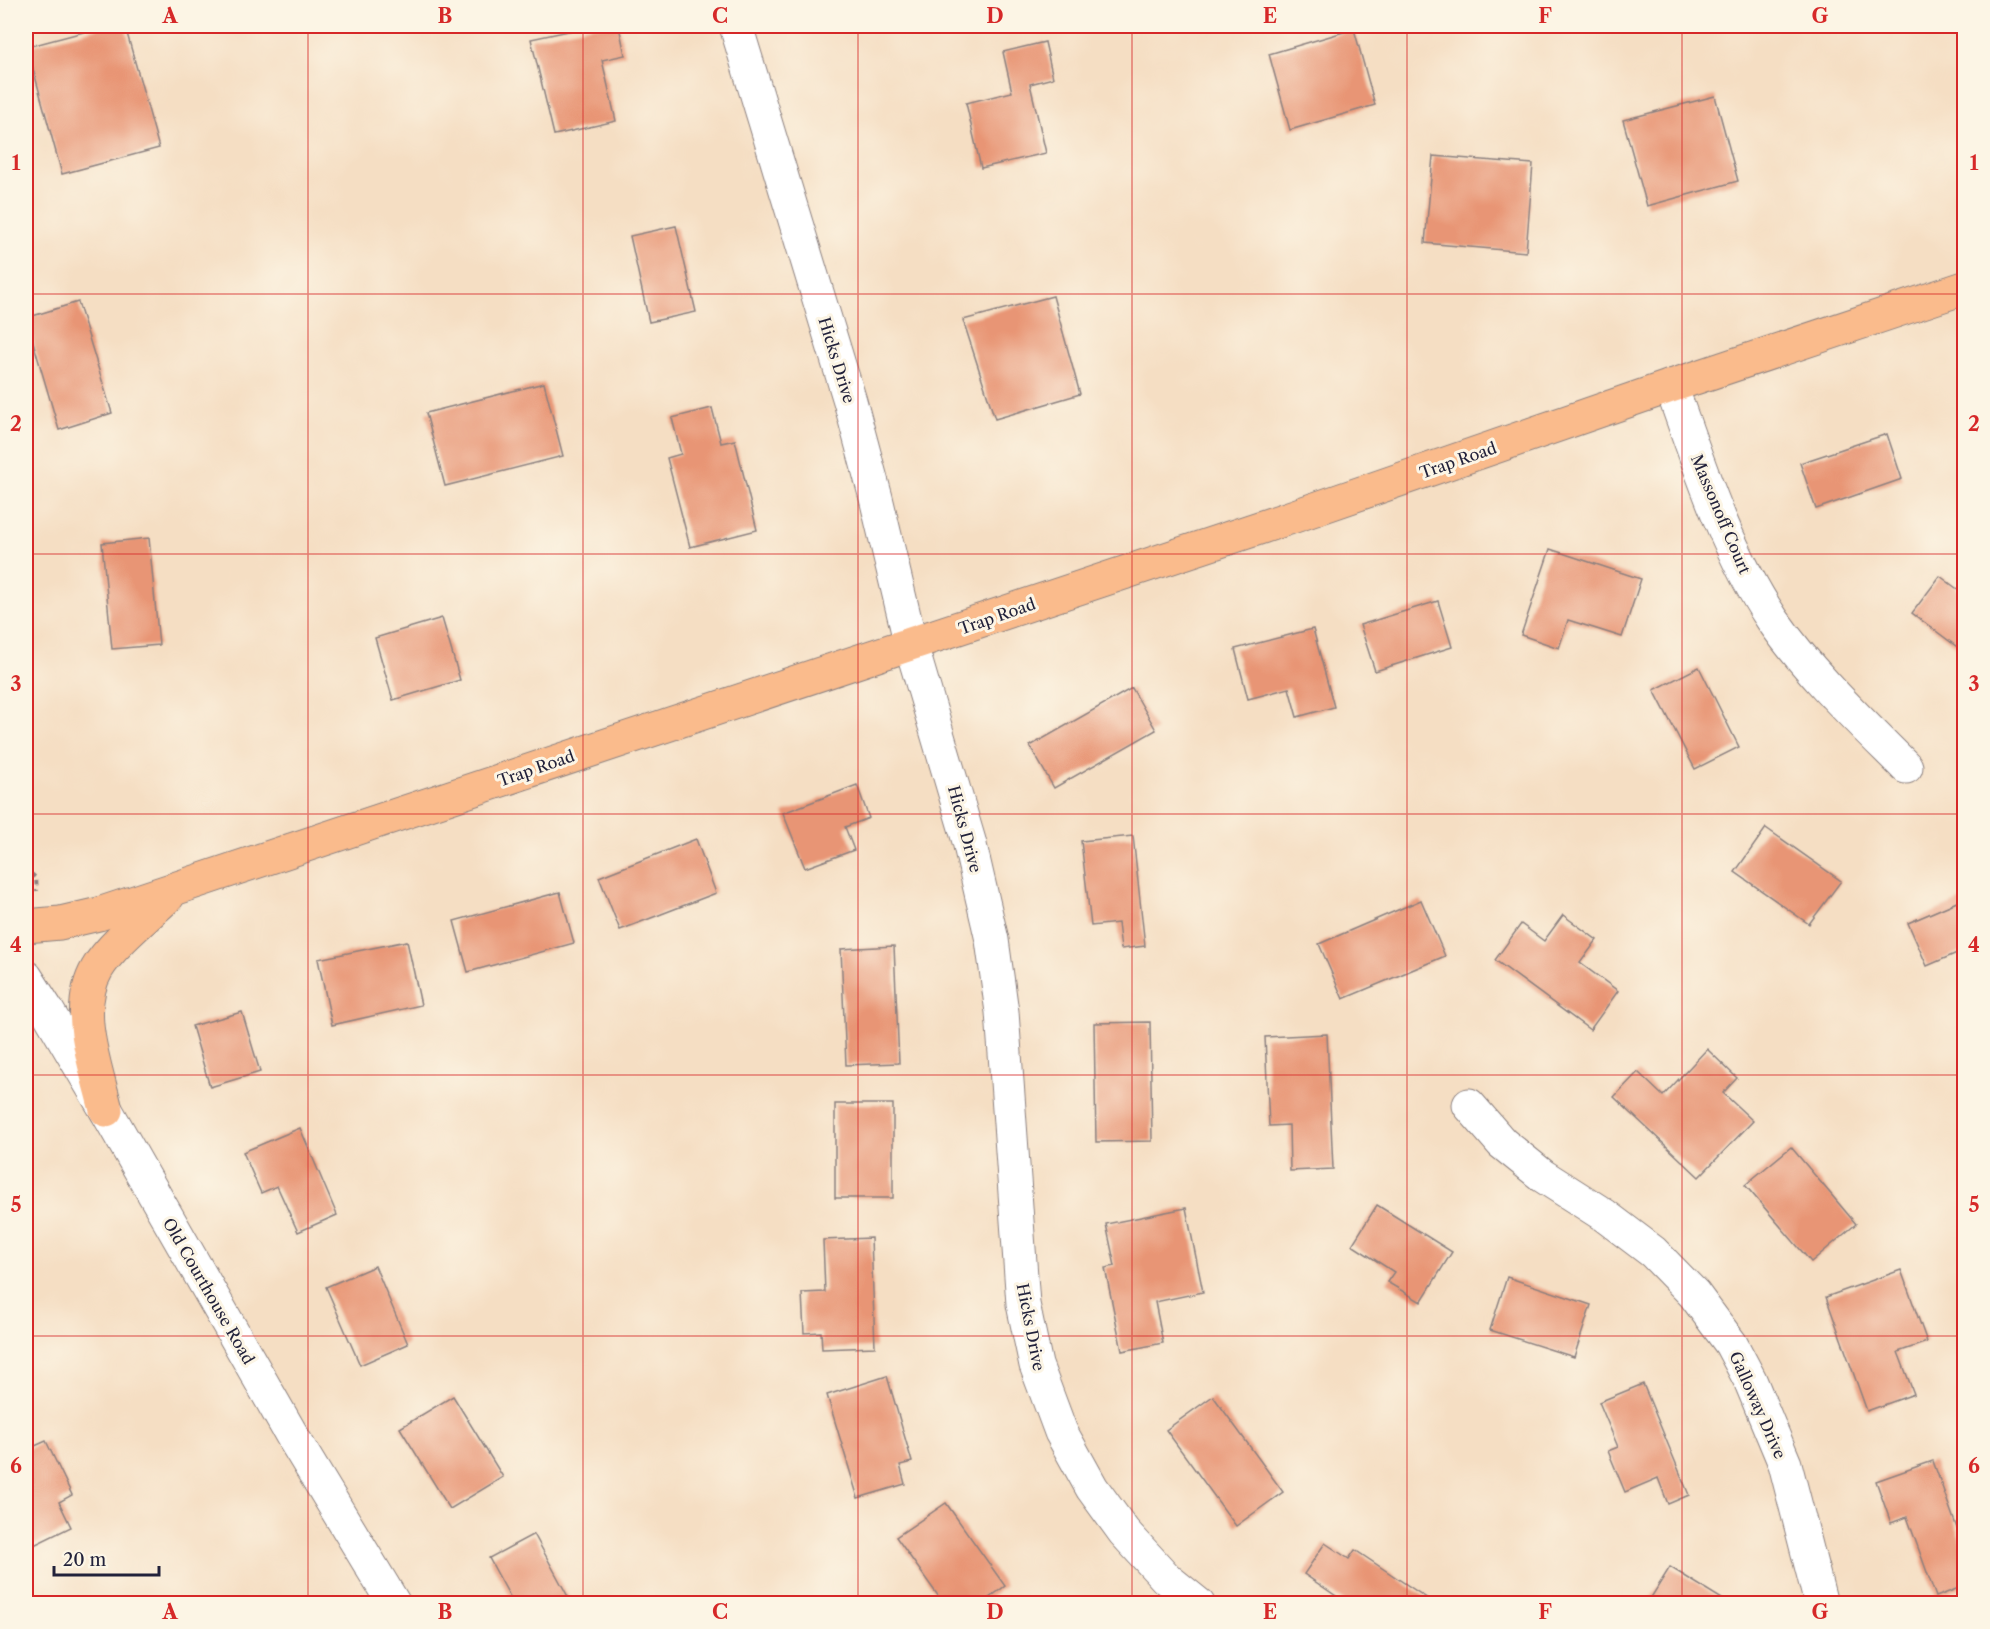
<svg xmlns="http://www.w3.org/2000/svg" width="1990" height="1629" font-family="'Libre Caslon Text',serif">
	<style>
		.building { fill: #e89575 }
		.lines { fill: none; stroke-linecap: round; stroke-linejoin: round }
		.minor-casing { stroke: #8c807f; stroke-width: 35 }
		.major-casing { stroke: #8c807f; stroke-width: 35 }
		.path { stroke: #8c807f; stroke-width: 4; stroke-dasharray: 4.5 4.5; stroke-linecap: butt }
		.minor { stroke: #fff; stroke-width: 33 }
		.major { stroke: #fabb8c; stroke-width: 33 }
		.grid { fill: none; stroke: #d62828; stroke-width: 1.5; stroke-opacity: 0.55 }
		.labels { text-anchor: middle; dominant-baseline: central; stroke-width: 6; stroke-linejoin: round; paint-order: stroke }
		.street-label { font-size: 16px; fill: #22223b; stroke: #fcf5e5 }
		.neatline { fill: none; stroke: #d62828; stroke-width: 2 }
		.grid-label { font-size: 20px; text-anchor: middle; font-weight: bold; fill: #d62828 }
	</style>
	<rect width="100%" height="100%" fill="#fcf5e5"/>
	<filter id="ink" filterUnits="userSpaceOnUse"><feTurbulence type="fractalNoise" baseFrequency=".0167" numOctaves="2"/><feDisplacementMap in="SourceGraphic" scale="12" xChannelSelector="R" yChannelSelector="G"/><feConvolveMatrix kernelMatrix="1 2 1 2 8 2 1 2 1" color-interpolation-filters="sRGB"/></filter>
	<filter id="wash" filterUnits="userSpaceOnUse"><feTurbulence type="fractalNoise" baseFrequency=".008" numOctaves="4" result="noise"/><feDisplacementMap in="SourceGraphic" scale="24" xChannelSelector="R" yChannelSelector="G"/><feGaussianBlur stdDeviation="1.35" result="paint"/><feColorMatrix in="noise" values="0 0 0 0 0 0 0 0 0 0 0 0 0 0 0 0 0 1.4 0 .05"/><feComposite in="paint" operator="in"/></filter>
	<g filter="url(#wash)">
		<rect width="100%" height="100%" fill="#f5dec3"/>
		<g id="blocks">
			<g class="building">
				<path d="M106 26H125L159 148 62 174 27 47Z"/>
				<path d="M592 26H619L625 55 602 60 616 121 554 135 531 39Z"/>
				<path d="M1354 29 1375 105 1290 130 1269 54Z"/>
				<path d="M1045 42 1053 78 1030 84 1046 153 981 168 966 103 1012 92 1003 52Z"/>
				<path d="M1715 96 1738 181 1647 206 1623 120Z"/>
				<path d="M1433 156 1533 164 1526 252 1425 243Z"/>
				<path d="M676 226 696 312 649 322 630 236Z"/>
				<path d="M1053 296 1080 394 995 419 963 320Z"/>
				<path d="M78 302 112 413 59 430 26 318Z"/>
				<path d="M544 383 563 456 445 486 426 413Z"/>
				<path d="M712 408 721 443 735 440 757 530 690 547 667 458 681 454 672 418Z"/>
				<path d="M1887 434 1902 479 1816 509 1800 463Z"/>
				<path d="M149 538 159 645 112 649 102 543Z"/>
				<path d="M1550 549 1641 579 1622 637 1568 620 1559 648 1521 635Z"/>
				<path d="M1940 576 1964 594V652L1912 613Z"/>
				<path d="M1438 601 1452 647 1375 671 1360 625Z"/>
				<path d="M442 618 460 680 393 700 375 638Z"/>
				<path d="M1313 629 1334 707 1297 717 1289 688 1248 699 1235 649Z"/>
				<path d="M1699 667 1739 747 1695 769 1654 690Z"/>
				<path d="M1132 688 1156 730 1054 788 1030 746Z"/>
				<path d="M857 785 869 818 845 827 854 850 805 868 783 813Z"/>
				<path d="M1766 828 1841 881 1809 924 1735 872Z"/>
				<path d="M1133 836 1145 946 1121 949 1118 923 1091 926 1081 841Z"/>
				<path d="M696 839 716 893 620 930 599 877Z"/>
				<path d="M560 892 574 943 468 972 454 921Z"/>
				<path d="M1964 899V950L1927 966 1908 923Z"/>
				<path d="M1421 900 1445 956 1343 999 1319 944Z"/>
				<path d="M1563 915 1597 940 1580 963 1618 991 1590 1030 1495 960 1521 924 1544 941Z"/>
				<path d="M407 941 421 1005 332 1025 318 959Z"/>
				<path d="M894 946 899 1063 846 1065 841 949Z"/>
				<path d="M242 1012 260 1072 210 1087 192 1026Z"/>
				<path d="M1150 1022 1152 1141 1096 1142 1094 1023Z"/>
				<path d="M1327 1034 1333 1169 1290 1171 1289 1125 1269 1126 1265 1037Z"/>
				<path d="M1707 1049 1737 1078 1723 1093 1753 1121 1699 1177 1614 1097 1638 1072 1663 1096Z"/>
				<rect x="835" y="1104" width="58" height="94"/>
				<path d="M300 1128 337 1215 298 1232 277 1186 261 1193 243 1152Z"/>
				<path d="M1791 1147 1856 1224 1811 1262 1745 1185Z"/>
				<path d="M1377 1205 1452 1252 1421 1302 1387 1282 1394 1272 1352 1245Z"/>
				<path d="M1186 1208 1203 1292 1155 1302 1163 1343 1122 1351 1105 1268 1115 1266 1106 1224Z"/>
				<path d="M871 1238 875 1347 822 1349 821 1332 804 1333 802 1293 825 1292 823 1240Z"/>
				<path d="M375 1266 408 1344 360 1365 326 1287Z"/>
				<path d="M1901 1270 1927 1342 1898 1352 1914 1394 1867 1411 1826 1297Z"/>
				<path d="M1507 1277 1591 1305 1574 1357 1490 1330Z"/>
				<path d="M887 1376 912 1462 900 1465 905 1484 858 1498 827 1395Z"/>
				<path d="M1643 1384 1689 1495 1668 1504 1658 1478 1625 1492 1608 1451 1618 1447 1599 1402Z"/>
				<path d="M453 1396 503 1477 450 1509 400 1428Z"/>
				<path d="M1213 1396 1283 1492 1236 1526 1166 1430Z"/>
				<path d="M46 1441 72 1495 59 1502 71 1527 28 1548 26 1543V1450Z"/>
				<path d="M1933 1461 1964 1548V1586L1936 1597 1907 1517 1891 1523 1876 1481Z"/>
				<path d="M946 1503 1005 1586 981 1604H944L896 1537Z"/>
				<path d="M534 1534 572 1604H514L489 1558Z"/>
				<path d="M1325 1543 1349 1559 1355 1550 1431 1601 1429 1604H1348L1304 1574Z"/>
				<path d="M1670 1567 1727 1602 1726 1604H1647Z"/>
			</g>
		</g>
	</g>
	<g filter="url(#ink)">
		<use href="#blocks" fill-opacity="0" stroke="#8c807f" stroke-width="1.5"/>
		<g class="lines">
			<g class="minor-casing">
				<g id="minor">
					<path d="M736 26 850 401 876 498 911 645 969 841 992 940 1002 1012 1023 1304 1036 1365 1061 1432 1092 1488 1124 1532 1167 1579 1198 1604"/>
					<path d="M1671 386C1699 465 1725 548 1772 619 1810 674 1859 720 1906 767"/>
					<path d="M26 977 47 1010 106 1110 294 1439 394 1604"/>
					<path d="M1469 1105 1502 1143 1543 1176 1604 1215 1653 1252 1694 1294 1731 1344 1750 1380 1785 1464 1821 1604"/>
				</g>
			</g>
			<g class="major-casing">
				<g id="major">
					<path d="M26 926 60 923 99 914 1289 518 1671 386 1964 288"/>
					<path d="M106 1110C96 1067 73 1010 97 969 110 946 148 915 168 896"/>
				</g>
			</g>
			<path class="path" d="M26 867 30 873 36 878 37 891"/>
			<use href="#minor" class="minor"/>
			<use href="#major" class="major"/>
		</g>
	</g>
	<path class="grid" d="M308 26V1604M583 26V1604M858 26V1604M1132 26V1604M1407 26V1604M1682 26V1604M26 294H1964M26 554H1964M26 814H1964M26 1075H1964M26 1336H1964"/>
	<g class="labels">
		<g class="street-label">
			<text transform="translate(837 360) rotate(73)">Hicks Drive</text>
			<text transform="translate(1458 460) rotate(-19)">Trap Road</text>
			<text transform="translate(1721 514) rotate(67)">Massonoff Court</text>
			<text transform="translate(997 616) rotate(-19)">Trap Road</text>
			<text transform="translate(536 768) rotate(-19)">Trap Road</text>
			<text transform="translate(965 829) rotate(75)">Hicks Drive</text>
			<text transform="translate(209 1291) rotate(60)">Old Courthouse Road</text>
			<text transform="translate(1031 1327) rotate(79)">Hicks Drive</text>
			<text transform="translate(1758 1405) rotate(66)">Galloway Drive</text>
		</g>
	</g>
	<rect width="1990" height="1629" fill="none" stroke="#fcf5e5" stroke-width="66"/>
	<path d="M54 1566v9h105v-9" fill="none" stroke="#22223b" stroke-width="3"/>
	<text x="63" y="1566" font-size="18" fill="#22223b" stroke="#fcf5e5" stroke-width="4.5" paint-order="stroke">20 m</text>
	<rect x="33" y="33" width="1924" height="1563" class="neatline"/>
	<g class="grid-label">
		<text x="170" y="23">A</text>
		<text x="445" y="23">B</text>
		<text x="720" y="23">C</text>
		<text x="995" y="23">D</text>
		<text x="1270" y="23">E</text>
		<text x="1545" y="23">F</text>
		<text x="1820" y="23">G</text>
		<text x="16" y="170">1</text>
		<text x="1974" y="170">1</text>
		<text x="16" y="431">2</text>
		<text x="1974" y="431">2</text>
		<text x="16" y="691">3</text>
		<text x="1974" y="691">3</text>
		<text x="16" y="952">4</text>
		<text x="1974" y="952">4</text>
		<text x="16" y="1212">5</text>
		<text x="1974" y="1212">5</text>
		<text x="16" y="1473">6</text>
		<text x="1974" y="1473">6</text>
		<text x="170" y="1619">A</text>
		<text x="445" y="1619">B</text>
		<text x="720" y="1619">C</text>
		<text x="995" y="1619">D</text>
		<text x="1270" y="1619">E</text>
		<text x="1545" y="1619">F</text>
		<text x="1820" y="1619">G</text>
	</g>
</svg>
